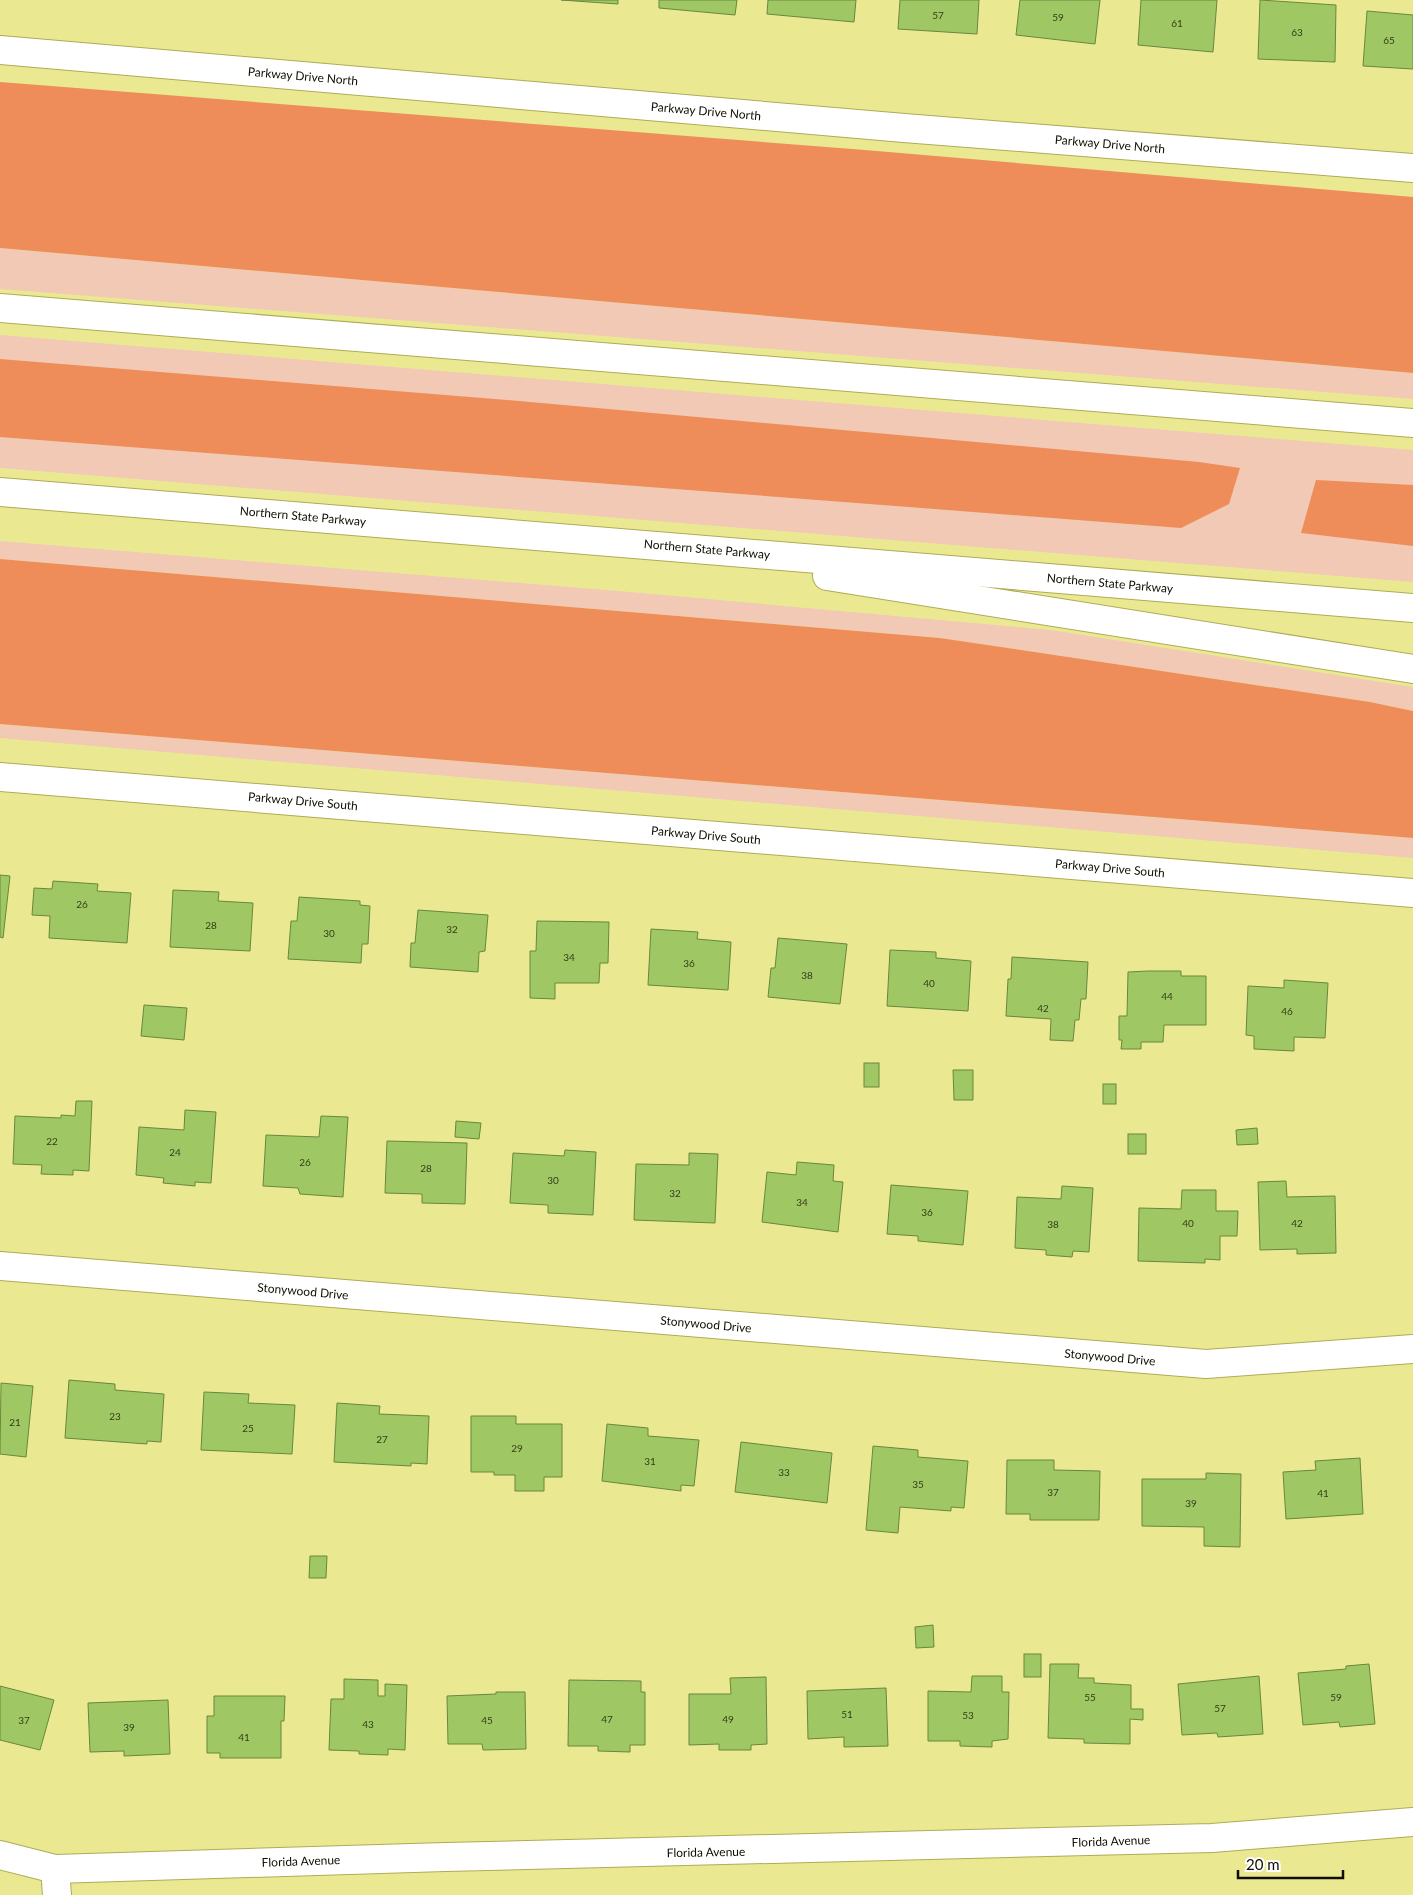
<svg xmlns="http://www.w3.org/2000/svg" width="1413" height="1895" font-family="Lato,sans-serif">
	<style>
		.green { fill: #f2c9b5 }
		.forest { fill: #ee8d59 }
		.building { fill: #9fc864; stroke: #69873b }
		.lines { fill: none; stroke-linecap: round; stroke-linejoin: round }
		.street-casing { stroke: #aeac56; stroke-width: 30 }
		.highway-casing { stroke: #aeac56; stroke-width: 30 }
		.street { stroke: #fff; stroke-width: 28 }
		.highway { stroke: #fff; stroke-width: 28 }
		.labels { text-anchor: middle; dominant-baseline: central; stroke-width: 4; stroke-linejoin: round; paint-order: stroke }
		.number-label { font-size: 10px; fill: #343c19 }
		.street-label { font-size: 12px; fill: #100e00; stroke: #fff }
	</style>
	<rect width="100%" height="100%" fill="#eae991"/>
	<g class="green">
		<path d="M0 248 1413 373V399L0 289Z"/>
		<path d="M0 335 1413 450V582L0 468Z"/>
		<path d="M0 541 619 591 1051 630 1413 687V711L1370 702 940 638 0 559Z"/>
		<path d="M0 724 1413 838V858L0 738Z"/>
	</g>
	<g class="forest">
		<path d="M0 82 865 150 1413 197V373L0 248Z"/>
		<path d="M0 359 507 400 1199 462 1240 468 1229 504 1181 528 0 437Z"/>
		<path d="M1316 480 1413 485V546L1301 533Z"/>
		<path d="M0 559 940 638 1370 702 1413 711V838L0 724Z"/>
	</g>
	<g class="building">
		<path d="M561 0H618V4Z"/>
		<path d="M659 0H737L735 15 659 8Z"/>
		<path d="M768 0H856L854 22 767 14Z"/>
		<path d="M900 0H979L977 34 898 29Z"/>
		<path d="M1020 0H1100L1095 44 1016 35Z"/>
		<path d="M1141 0H1217L1213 52 1138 45Z"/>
		<path d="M1260 0 1336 5 1335 62 1258 59Z"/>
		<path d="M1367 11 1413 15V69L1363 66Z"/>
		<path d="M0 875 10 876 3 938 0 937Z"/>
		<path d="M53 881 98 884 97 891 131 893 127 943 49 938 50 916 32 915 34 888 52 889Z"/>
		<path d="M173 890 219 892 218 901 253 903 250 951 170 947Z"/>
		<path d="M299 897 360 901V905L370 906 368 944H362L361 963 288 959 291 921H297Z"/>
		<path d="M418 910 488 915 485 951 479 952 478 972 410 967 411 943H415Z"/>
		<path d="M537 921 609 922 608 963H600L599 983H555V999L530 998V951H536Z"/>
		<path d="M651 929 698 932 697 939 731 942 728 990 648 985Z"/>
		<path d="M778 938 847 944 840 1004 768 997 771 968H775Z"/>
		<path d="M890 950 936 952V958L971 961 968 1011 887 1006Z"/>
		<path d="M1012 957 1088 962 1086 999H1081L1079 1020H1075L1073 1041 1050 1040 1051 1019 1006 1016 1008 979H1011Z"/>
		<path d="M1148 971H1181V976H1206V1025H1164L1163 1042H1141V1049H1121L1122 1040H1119V1016H1127L1128 972Z"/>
		<path d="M1284 980 1328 983 1325 1038 1294 1037V1051L1254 1049V1036L1246 1035 1248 986 1284 988Z"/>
		<path d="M144 1005 187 1008 184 1040 141 1036Z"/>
		<rect x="864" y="1063" width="15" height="24"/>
		<path d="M953 1070H973V1100H954Z"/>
		<rect x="1103" y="1084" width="13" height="20"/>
		<path d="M76 1101H92L89 1171 73 1170V1175L41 1174 42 1165 13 1164 15 1116 61 1118V1115L75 1116Z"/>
		<path d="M185 1110 216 1112 211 1183 195 1182V1186L163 1183 164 1178 136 1175 139 1127 184 1130Z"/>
		<path d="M321 1116 348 1117 343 1197 300 1194 298 1188 263 1186 266 1135 319 1137Z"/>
		<path d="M456 1121 481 1123 479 1139 455 1137Z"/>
		<path d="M1257 1128 1258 1144 1237 1145 1236 1130Z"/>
		<rect x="1128" y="1134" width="18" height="20"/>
		<path d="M387 1141 467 1143 465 1204 422 1203V1194L385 1193Z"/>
		<path d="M565 1150 596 1152 593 1215 548 1213V1205L510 1203 513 1153 564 1156Z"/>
		<path d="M689 1153 718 1154 715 1223 634 1220 636 1164 689 1165Z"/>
		<path d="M797 1162 834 1165 833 1181 843 1182 838 1232 762 1222 767 1172 796 1175Z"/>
		<path d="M1286 1181 1287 1197 1335 1196 1336 1253 1297 1254V1249L1260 1250 1258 1182Z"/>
		<path d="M891 1185 968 1191 963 1245 918 1241V1236L887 1234Z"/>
		<path d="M1062 1186 1093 1188 1089 1252 1073 1251 1072 1257 1046 1255V1250L1015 1248 1017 1197 1061 1199Z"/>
		<path d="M1182 1190H1216V1211H1238L1237 1236H1220V1260L1205 1259V1263L1138 1261 1139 1208 1181 1209Z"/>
		<path d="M69 1380 115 1384V1390L164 1394 161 1442 147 1441V1444L65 1438Z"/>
		<path d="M1 1383 33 1386 26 1457 0 1454Z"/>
		<path d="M204 1392 249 1394 248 1403 295 1405 292 1454 201 1450Z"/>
		<path d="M337 1403 380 1406 379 1414 429 1416 427 1464 411 1463V1466L334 1462Z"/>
		<path d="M471 1416H516V1424H562V1477H544V1491H515V1475H494V1472H471Z"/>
		<path d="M607 1424 648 1428V1436L699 1440 694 1486 681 1485V1491L602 1481Z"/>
		<path d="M741 1442 832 1453 827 1503 735 1492Z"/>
		<path d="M873 1446 918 1450V1457L968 1461 964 1508 951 1507V1511L900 1507 898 1533 866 1530Z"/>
		<path d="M1360 1458 1363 1514 1286 1519 1283 1472 1316 1470 1315 1461Z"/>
		<path d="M1007 1460H1054V1470L1100 1471 1099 1520H1030V1514H1006Z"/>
		<path d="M1206 1473 1241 1474 1240 1547 1204 1546V1527L1142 1526V1479H1206Z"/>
		<path d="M310 1556H327L326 1578H309Z"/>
		<path d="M933 1625 934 1647 916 1648 915 1627Z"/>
		<rect x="1024" y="1654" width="17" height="23"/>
		<path d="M1050 1664H1079L1078 1678H1094V1683L1131 1685V1709H1143V1720L1130 1719V1744L1084 1743V1739L1048 1738Z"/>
		<path d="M1369 1664 1375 1724 1340 1727 1339 1722 1303 1725 1298 1673 1346 1669V1666Z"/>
		<path d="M972 1676H1002V1692H1009L1008 1739 992 1741V1747L960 1746V1741H928V1691L971 1692Z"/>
		<path d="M1259 1676 1263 1734 1218 1737 1217 1733 1182 1735 1178 1684Z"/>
		<path d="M766 1677 767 1744 751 1745V1750H719V1744L689 1745V1694H731L730 1678Z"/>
		<path d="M344 1679 378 1680V1696H385V1684L407 1685 405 1750 388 1749V1755L359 1754V1751L329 1750 331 1699H344Z"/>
		<path d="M569 1680 641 1681V1692H645V1745H630V1752L598 1751V1746H568Z"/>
		<path d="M0 1686 54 1700 40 1750 0 1740Z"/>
		<path d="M886 1688 888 1746 844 1747V1737L808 1739 807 1691Z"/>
		<path d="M496 1692H525L526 1749 483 1750 482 1744H448L447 1696 496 1694Z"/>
		<path d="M214 1696H285L284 1721H281V1758H220V1753H207V1716H214Z"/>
		<path d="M168 1700 170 1754 124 1756V1751L90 1752 88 1703Z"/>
	</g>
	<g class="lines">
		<g class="street-casing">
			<g id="street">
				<path d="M0 50 904 128 1413 168"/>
				<path d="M0 777 1413 893"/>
				<path d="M0 1266 1206 1364 1413 1349"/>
				<path d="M0 1855 55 1869 445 1857 1212 1838 1413 1822"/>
				<path d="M55 1869 57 1895"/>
			</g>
		</g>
		<g class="highway-casing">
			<g id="highway">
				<path d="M0 308 1413 423"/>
				<path d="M0 492 1413 608"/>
				<path d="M827 576 1413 669"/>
			</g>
		</g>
		<use href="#street" class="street"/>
		<use href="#highway" class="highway"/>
	</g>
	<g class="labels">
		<g class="number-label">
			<text x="938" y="15">57</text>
			<text x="1058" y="17">59</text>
			<text x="1177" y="23">61</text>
			<text x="1297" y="32">63</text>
			<text x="1389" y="40">65</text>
			<text x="82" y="904">26</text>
			<text x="211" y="925">28</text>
			<text x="452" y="929">32</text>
			<text x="329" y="933">30</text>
			<text x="569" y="957">34</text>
			<text x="689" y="963">36</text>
			<text x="807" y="975">38</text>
			<text x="929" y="983">40</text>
			<text x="1167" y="996">44</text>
			<text x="1043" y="1008">42</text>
			<text x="1287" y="1011">46</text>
			<text x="52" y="1141">22</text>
			<text x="175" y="1152">24</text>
			<text x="305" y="1162">26</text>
			<text x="426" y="1168">28</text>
			<text x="553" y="1180">30</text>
			<text x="675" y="1193">32</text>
			<text x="802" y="1202">34</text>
			<text x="927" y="1212">36</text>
			<text x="1188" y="1223">40</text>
			<text x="1297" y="1223">42</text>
			<text x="1053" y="1224">38</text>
			<text x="115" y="1416">23</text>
			<text x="15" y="1422">21</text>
			<text x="248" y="1428">25</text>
			<text x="382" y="1439">27</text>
			<text x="517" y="1448">29</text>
			<text x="650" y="1461">31</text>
			<text x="784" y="1472">33</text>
			<text x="918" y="1484">35</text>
			<text x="1053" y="1492">37</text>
			<text x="1323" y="1493">41</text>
			<text x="1191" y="1503">39</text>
			<text x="1090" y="1697">55</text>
			<text x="1336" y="1697">59</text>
			<text x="1220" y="1708">57</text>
			<text x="847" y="1714">51</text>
			<text x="968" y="1715">53</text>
			<text x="607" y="1719">47</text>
			<text x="728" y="1719">49</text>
			<text x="24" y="1720">37</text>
			<text x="487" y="1720">45</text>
			<text x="368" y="1724">43</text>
			<text x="129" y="1727">39</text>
			<text x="244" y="1737">41</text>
		</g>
		<g class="street-label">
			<text transform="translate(303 76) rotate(5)">Parkway Drive North</text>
			<text transform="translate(706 111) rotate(5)">Parkway Drive North</text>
			<text transform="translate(1110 144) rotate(5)">Parkway Drive North</text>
			<text transform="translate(303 516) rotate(5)">Northern State Parkway</text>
			<text transform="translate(707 549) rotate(5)">Northern State Parkway</text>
			<text transform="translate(1110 583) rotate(5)">Northern State Parkway</text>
			<text transform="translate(303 801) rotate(5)">Parkway Drive South</text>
			<text transform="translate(706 835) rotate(5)">Parkway Drive South</text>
			<text transform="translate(1110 868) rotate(5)">Parkway Drive South</text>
			<text transform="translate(303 1291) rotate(5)">Stonywood Drive</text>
			<text transform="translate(706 1324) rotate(5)">Stonywood Drive</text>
			<text transform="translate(1110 1357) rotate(5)">Stonywood Drive</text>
			<text transform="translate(1111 1841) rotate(-2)">Florida Avenue</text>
			<text transform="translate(706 1852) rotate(-1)">Florida Avenue</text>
			<text transform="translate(301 1861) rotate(-2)">Florida Avenue</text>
		</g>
	</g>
	<path d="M1238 1870v8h105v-8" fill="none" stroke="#100e00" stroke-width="2.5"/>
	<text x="1246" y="1870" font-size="15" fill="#100e00" stroke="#ffffff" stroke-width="4" paint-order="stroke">20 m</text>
</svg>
